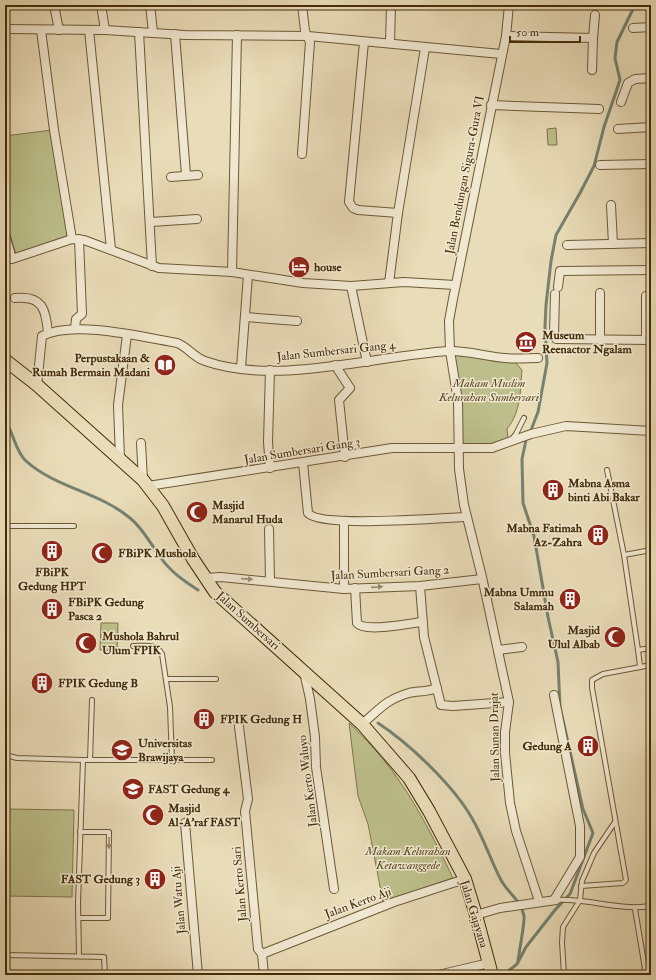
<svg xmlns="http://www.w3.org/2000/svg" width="656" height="980" font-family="'IM FELL Double Pica',serif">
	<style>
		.green { fill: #bcbf8b; stroke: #80764a }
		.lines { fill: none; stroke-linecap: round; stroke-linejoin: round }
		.stream { stroke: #768270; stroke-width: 3 }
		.lane-casing { stroke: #6d5935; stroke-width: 6 }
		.street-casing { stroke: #6d5935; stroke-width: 10 }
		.primary-casing { stroke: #442d09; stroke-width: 14 }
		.lane { stroke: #f1e8d1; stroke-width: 4 }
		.street { stroke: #f1e8d1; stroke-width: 8 }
		.primary { stroke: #e9dcb8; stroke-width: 12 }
		.oneway { fill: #9a8a6d }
		.labels { text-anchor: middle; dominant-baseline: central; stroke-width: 3; stroke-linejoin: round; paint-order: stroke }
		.street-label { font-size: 12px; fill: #442d09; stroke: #f1e8d1 }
		.poi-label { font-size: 12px; font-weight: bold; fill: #442d09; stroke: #f1e8d1; text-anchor: start }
		.park-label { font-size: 12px; font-style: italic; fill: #5c4a23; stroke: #f1e8d1 }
	</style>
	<rect width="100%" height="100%" fill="#e9dcb8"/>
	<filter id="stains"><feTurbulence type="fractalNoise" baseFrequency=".005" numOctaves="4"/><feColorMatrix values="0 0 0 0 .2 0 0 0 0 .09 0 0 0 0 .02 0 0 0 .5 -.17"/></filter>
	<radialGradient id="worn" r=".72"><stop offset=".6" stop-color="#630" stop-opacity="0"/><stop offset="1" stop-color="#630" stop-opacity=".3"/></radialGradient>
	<g class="green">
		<path d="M556 128 557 145H548L547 129Z"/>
		<path d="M52 130 67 232V236L16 254 5 218V136Z"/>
		<path d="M455 355 515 362 522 370C520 393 521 411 507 429L508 438 494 445H463L454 356Z"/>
		<path d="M101 623H118L117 651 100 650Z"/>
		<path d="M349 723C399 769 424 818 453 878L383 902 368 824 358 796Z"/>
		<path d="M5 809 74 810 72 897 5 896Z"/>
	</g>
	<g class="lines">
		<g class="stream">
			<path d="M5 421C14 433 15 451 26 461 56 488 99 492 130 518 143 528 151 545 161 558 171 572 184 581 198 590"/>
			<path d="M531 430 538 412 547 363 545 327 546 305 551 261 556 235 580 193 594 166 604 127 620 80 615 58 617 42 635 5"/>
			<path d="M378 723C410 744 455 787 473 820 484 839 491 861 501 880 507 892 522 901 524 916 525 923 519 951 518 961"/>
			<path d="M507 975 506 973 517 964 526 947 555 910 570 894 593 833 583 809 560 707 558 662 548 617 534 536 523 503 522 459 526 440"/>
		</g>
		<g class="lane-casing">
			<g id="lane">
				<path d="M511 440 516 434 524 418"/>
				<path d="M607 470 624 555 638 650 651 648"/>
				<path d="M5 513V637"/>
				<path d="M6 526H74"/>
				<path d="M624 555 651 550"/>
				<path d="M133 646C143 646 157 643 162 654L170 707 172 761"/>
				<path d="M638 650 640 666"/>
				<path d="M648 665 651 680"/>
				<path d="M166 679H216"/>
				<path d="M5 755 17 758 83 760H212"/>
				<path d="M90 760 92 700"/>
				<path d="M581 886 623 883 626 880 592 688V680L603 674 651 665"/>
				<path d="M556 900C588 898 619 911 651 906"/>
				<path d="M635 909 646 975"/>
				<path d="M78 918H108L109 832H80"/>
				<path d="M5 955 104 957 105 975"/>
				<path d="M79 956 78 903 83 760"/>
				<path d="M564 975 562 942 563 927 580 900 582 881 594 853 615 822"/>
			</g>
		</g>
		<g class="street-casing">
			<g id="street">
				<path d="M54 5 59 30"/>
				<path d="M101 5 105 30"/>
				<path d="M150 5 153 32"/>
				<path d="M509 5 506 36 453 299 449 321 450 351 458 401 459 469 464 505 482 577 509 702 505 732V753L510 803 516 831 539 901"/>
				<path d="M633 28 651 27"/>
				<path d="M5 29 105 30 185 35 308 36 501 54"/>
				<path d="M41 30 54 130 72 239"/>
				<path d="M89 30 111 249"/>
				<path d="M139 32 152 266"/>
				<path d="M175 34 186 175"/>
				<path d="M506 36 593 38 592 70"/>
				<path d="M593 38 595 15"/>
				<path d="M364 42 349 202 353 208 358 210 398 213"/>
				<path d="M390 43 391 5"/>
				<path d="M621 102 628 83 635 79 651 78"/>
				<path d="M491 105 599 109"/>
				<path d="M618 129 651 127"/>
				<path d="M302 154 310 42 305 31 302 5"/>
				<path d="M600 165 651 164"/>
				<path d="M171 177 198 175"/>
				<path d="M611 205 613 244"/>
				<path d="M151 222 197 219"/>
				<path d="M5 235 12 259 72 239 84 240 159 268 232 272 303 283 351 286 404 282 455 285"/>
				<path d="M567 245 651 243"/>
				<path d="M232 272 237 35"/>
				<path d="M389 283 398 213 425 48"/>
				<path d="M351 286 367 362"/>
				<path d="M558 287 560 271 651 270"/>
				<path d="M555 294 554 335 556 339 651 340"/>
				<path d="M15 298C43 295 46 310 48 333"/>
				<path d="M245 317 297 321"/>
				<path d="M75 329 76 319 82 314 79 239"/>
				<path d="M600 340V293"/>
				<path d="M646 340V296"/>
				<path d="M335 365 350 388 339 400 345 457"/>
				<path d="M241 368 248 275"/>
				<path d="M37 385 42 336C74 320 142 337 177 343 188 347 193 357 205 361 275 386 375 356 448 351 467 350 487 357 505 358 516 359 528 358 538 358"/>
				<path d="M141 443 143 480"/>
				<path d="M120 458 118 405 127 335"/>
				<path d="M303 463 308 513C319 528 443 518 466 517"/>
				<path d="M270 468 268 442 270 370"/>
				<path d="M148 486 392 448H492L531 434 566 426 651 431"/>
				<path d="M269 529 270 581"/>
				<path d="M204 578 221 577 344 589 420 586 482 579"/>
				<path d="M420 586 424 637 441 705 453 706 509 702"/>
				<path d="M355 588 357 623C365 633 409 623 423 622"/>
				<path d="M344 589V521"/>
				<path d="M498 650 522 647"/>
				<path d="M304 672 310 699 315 737 316 767 334 889"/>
				<path d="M554 695 580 826V857L554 900"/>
				<path d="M238 719 248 799 245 811 258 949 262 954 264 975"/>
				<path d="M362 724C379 710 385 700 409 693 418 691 428 692 437 688"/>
				<path d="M185 823 198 975"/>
				<path d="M476 915 500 908 556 900"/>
				<path d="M262 954 394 902 465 879"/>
				<path d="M438 975 489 963"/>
			</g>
		</g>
		<g class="primary-casing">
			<path id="primary" d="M5 360 37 385 143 480 163 506 193 559 215 592 362 724 409 778 429 811 465 879 476 915 492 975"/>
		</g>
		<use href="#lane" class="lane"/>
		<use href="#street" class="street"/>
		<use href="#primary" class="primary"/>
	</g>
	<defs><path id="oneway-solid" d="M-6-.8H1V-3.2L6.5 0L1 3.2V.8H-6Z"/></defs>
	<g class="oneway">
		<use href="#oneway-solid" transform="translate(247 579) rotate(5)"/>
		<use href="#oneway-solid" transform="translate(377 587) rotate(-4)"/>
		<use href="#oneway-solid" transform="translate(109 843) rotate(91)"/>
	</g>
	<defs>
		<g id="hotel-disc" transform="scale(1.15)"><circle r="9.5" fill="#8f2418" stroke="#f1e8d1"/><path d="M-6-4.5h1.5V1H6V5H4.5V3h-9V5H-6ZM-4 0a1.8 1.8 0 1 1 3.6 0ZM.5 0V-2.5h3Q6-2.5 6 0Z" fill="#fff"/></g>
		<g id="museum-disc" transform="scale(1.15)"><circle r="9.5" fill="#8f2418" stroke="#f1e8d1"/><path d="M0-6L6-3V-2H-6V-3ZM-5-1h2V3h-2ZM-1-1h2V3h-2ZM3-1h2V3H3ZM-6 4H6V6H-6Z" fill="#fff"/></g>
		<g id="library-disc" transform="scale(1.15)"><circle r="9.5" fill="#8f2418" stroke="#f1e8d1"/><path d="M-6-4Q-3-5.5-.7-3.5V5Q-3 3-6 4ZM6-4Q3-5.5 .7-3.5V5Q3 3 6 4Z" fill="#fff"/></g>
		<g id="building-disc" transform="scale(1.15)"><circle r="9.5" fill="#8f2418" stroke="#f1e8d1"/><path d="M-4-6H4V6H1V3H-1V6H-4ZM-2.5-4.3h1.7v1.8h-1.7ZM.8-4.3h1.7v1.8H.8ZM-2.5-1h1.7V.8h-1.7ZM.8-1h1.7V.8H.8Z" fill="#fff"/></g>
		<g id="mosque-disc" transform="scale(1.15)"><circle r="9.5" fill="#8f2418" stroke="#f1e8d1"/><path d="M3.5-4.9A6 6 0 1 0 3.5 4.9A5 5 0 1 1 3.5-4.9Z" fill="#fff"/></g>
		<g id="university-disc" transform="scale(1.15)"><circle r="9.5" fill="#8f2418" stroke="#f1e8d1"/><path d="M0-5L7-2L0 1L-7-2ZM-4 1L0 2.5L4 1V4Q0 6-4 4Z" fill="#fff"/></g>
	</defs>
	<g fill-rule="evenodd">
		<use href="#hotel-disc" x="299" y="267"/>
		<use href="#museum-disc" x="526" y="342"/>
		<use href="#library-disc" x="165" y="365"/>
		<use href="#building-disc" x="553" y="490"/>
		<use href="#mosque-disc" x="197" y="512"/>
		<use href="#building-disc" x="598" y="535"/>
		<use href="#building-disc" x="52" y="551"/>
		<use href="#mosque-disc" x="102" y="553"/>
		<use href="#building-disc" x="570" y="599"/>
		<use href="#building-disc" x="52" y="609"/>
		<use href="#mosque-disc" x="615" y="637"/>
		<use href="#mosque-disc" x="86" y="643"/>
		<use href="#building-disc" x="42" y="683"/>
		<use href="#building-disc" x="204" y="719"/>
		<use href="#building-disc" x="588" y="746"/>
		<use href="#university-disc" x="122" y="750"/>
		<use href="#university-disc" x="133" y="789"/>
		<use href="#mosque-disc" x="153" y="815"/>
		<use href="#building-disc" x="155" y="879"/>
	</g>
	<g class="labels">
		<g class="street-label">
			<text transform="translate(465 175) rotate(-79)">Jalan Bendungan Sigura-Gura VI</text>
			<text transform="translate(336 351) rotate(-6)">Jalan Sumbersari Gang 4</text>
			<text transform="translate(302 451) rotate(-9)">Jalan Sumbersari Gang 3</text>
			<text transform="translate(390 573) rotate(-3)">Jalan Sumbersari Gang 2</text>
			<text transform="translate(248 621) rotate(42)">Jalan Sumbersari</text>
			<text transform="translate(495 737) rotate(-91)">Jalan Sunan Drajat</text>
			<text transform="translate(308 781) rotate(-97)">Jalan Kerto Waluyo</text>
			<text transform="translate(240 884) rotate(-95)">Jalan Kerto Sari</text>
			<text transform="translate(179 900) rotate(-95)">Jalan Watu Aji</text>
			<text transform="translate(358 903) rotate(-20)">Jalan Kerto Aji</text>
			<text transform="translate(474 914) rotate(73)">Jalan Gajayana</text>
		</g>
		<g class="poi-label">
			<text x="314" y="267">house</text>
			<text x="542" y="335">Museum<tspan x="542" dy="14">Reenactor Ngalam</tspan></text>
			<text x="150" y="358" text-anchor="end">Perpustakaan &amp;<tspan x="150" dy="14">Rumah Bermain Madani</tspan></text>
			<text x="568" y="483">Mabna Asma<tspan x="568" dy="14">binti Abi Bakar</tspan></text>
			<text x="212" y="505">Masjid<tspan x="212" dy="14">Manarul Huda</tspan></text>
			<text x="582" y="528" text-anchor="end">Mabna Fatimah<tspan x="582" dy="14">Az-Zahra</tspan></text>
			<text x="118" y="553">FBiPK Mushola</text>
			<text x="52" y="572" text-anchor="middle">FBiPK<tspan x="52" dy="14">Gedung HPT</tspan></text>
			<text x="554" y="592" text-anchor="end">Mabna Ummu<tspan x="554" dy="14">Salamah</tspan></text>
			<text x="68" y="602">FBiPK Gedung<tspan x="68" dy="14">Pasca 2</tspan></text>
			<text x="600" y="630" text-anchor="end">Masjid<tspan x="600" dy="14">Ulul Albab</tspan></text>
			<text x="102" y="636">Mushola Bahrul<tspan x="102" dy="14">Ulum FPIK</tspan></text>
			<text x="58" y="683">FPIK Gedung B</text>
			<text x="220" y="719">FPIK Gedung H</text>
			<text x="138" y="743">Universitas<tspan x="138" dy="14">Brawijaya</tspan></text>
			<text x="572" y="746" text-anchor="end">Gedung A</text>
			<text x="148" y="789">FAST Gedung 4</text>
			<text x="168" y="808">Masjid<tspan x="168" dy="14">Al-A'raf FAST</tspan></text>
			<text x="140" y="879" text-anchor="end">FAST Gedung 3</text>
		</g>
		<g class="park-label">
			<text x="489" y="383">Makam Muslim<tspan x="489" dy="14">Kelurahan Sumbersari</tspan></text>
			<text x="408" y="851">Makam Kelurahan<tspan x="408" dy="14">Ketawanggede</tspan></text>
		</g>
	</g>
	<rect width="656" height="980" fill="none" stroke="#e9dcb8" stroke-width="20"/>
	<rect x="6" y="6" width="644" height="968" fill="none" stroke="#442d09" stroke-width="2"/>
	<rect x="10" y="10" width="636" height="960" fill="none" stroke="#442d09"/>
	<path d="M510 36v6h70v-6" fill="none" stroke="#442d09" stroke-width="2"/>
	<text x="516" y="36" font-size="12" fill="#442d09" stroke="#f1e8d1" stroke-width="3" paint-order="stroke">50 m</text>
	<rect width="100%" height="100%" filter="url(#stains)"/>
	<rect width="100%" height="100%" fill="url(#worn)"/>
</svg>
